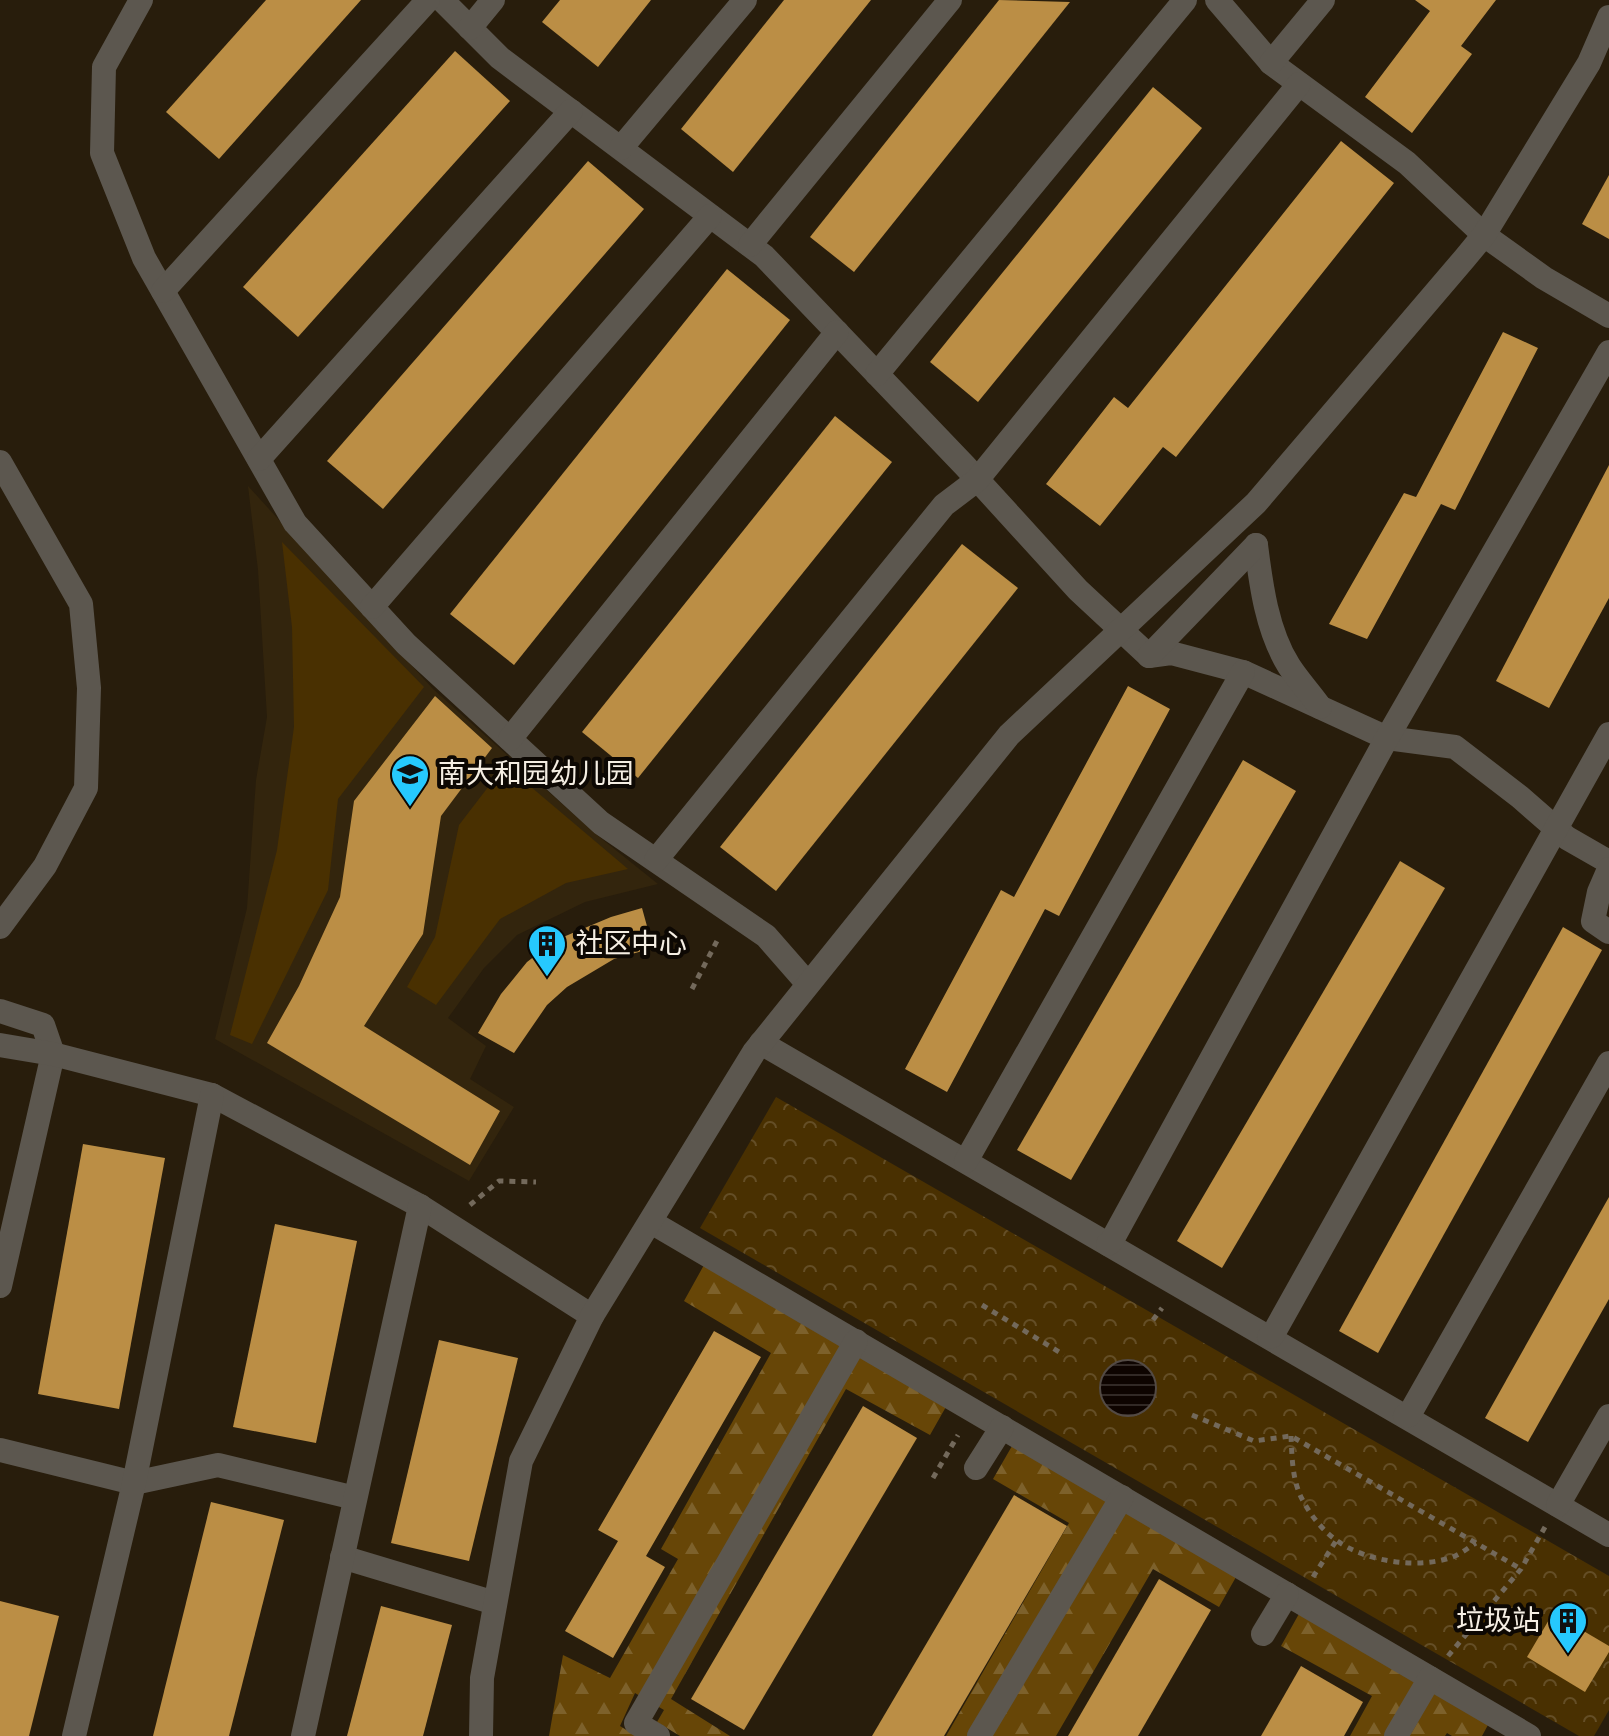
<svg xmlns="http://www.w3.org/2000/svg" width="1609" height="1736" font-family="'Source Sans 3','Noto Sans SC',sans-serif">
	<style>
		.built { fill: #33250d }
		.forest { fill: url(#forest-firs) }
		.park { fill: url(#park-crowns) }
		.pitch { fill: #493001 }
		.water { fill: url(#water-rules); stroke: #534a44; stroke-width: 2 }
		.building { fill: #bb8e45 }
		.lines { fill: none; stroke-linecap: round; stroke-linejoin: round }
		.path { stroke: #73695b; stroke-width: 5; stroke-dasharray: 6 6; stroke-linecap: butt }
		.street { stroke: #5c574f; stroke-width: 24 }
		.labels { text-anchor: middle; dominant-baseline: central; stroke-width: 8; stroke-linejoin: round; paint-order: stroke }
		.poi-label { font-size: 28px; fill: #f5eee3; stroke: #0d0803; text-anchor: start }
	</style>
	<defs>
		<pattern id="forest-firs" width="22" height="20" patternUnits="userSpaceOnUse" patternTransform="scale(2)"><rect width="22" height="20" fill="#674607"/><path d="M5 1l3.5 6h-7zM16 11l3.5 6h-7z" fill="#7d612b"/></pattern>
		<pattern id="park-crowns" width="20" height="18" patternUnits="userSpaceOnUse" patternTransform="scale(2)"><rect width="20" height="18" fill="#493001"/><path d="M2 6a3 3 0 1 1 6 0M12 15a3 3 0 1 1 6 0" fill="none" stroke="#644e26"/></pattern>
		<pattern id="water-rules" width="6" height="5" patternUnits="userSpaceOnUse" patternTransform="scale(2)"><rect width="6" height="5" fill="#0e0400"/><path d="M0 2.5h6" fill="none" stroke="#322925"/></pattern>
	</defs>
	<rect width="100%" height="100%" fill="#281d0c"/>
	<path class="built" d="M248 486 433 689 597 835 658 884 585 902 517 935 484 968 448 1018 486 1046 470 1079 514 1107 469 1181 215 1039 247 908 256 780 267 717 258 570Z"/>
	<g class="forest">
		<path d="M704 1265 947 1405 930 1435 846 1389 671 1699 730 1736H680L657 1722 664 1710 635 1693 620 1726 636 1736H549L563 1655 610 1678 678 1559 661 1549 771 1353 684 1301Z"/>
		<path d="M1012 1446 1236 1577 1219 1607 1153 1569 1056 1736H946L1069 1523 993 1479Z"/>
		<path d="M1300 1612 1489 1723 1482 1736H1452L1447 1733 1445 1736H1350L1372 1696 1281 1646Z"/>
	</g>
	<path class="park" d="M776 1097 1609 1576V1710L1594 1736H1579L700 1228Z"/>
	<g class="pitch">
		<path d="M282 542 424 687 338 799 328 890 252 1044 230 1035 277 850 294 727 292 627Z"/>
		<path d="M505 765 628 869 566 883 500 919 436 1005 407 987 435 937 459 825Z"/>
	</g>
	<circle class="water" cx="1128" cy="1388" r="28"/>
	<g class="building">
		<path d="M266 0H361L219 159 166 112Z"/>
		<path d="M560 0H651L598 67 542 22Z"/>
		<path d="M784 0H871L733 172 681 129Z"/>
		<path d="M999 0 1070 2 854 272 810 237Z"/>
		<path d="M1415 0H1496L1461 46 1472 54 1412 133 1365 97 1430 11Z"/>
		<path d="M455 51 510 101 298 337 243 287Z"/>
		<path d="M1153 87 1202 128 978 402 930 362Z"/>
		<path d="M1341 141 1394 183 1176 457 1163 447 1100 526 1046 484 1114 397 1128 408Z"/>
		<path d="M588 161 644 209 383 509 327 461Z"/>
		<path d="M1609 175V239L1582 224Z"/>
		<path d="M727 269 790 320 514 665 450 614Z"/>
		<path d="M1503 332 1538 348 1455 510 1441 504 1367 639 1329 624 1404 493 1416 497Z"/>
		<path d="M835 416 892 462 638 778 582 732Z"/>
		<path d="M1609 465V598L1549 708 1496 681Z"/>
		<path d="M962 544 1018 588 776 891 720 847Z"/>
		<path d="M1128 686 1170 709 1059 916 1045 909 947 1092 905 1069 1001 890 1014 897Z"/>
		<path d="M435 696 492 748 441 816 423 934 364 1026 500 1111 470 1165 267 1043 299 986 340 897 354 801Z"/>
		<path d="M1243 760 1296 791 1071 1180 1017 1150Z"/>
		<path d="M1400 861 1445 888 1222 1268 1177 1241Z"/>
		<path d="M642 908 653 948 614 959 567 987 547 1005 514 1053 478 1033 501 994 527 962 556 940 611 917Z"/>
		<path d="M1563 927 1602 950 1378 1353 1339 1331Z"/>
		<path d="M83 1144 165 1158 119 1409 38 1394Z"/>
		<path d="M1609 1197V1299L1528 1442 1485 1418Z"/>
		<path d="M275 1224 357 1241 316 1443 233 1427Z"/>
		<path d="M714 1331 761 1357 646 1556 665 1567 613 1658 565 1631 618 1541 598 1530Z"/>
		<path d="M439 1340 518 1358 469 1561 391 1543Z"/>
		<path d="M863 1406 917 1438 744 1730 691 1699Z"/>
		<path d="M1014 1495 1067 1526 944 1736H872Z"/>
		<path d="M211 1502 284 1520 229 1736H153Z"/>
		<path d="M1159 1579 1211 1610 1138 1736H1068Z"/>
		<path d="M0 1601 59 1616 29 1736H0Z"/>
		<path d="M381 1606 452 1625 423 1736H347Z"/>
		<path d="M1553 1613 1609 1646V1652L1585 1692 1527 1657Z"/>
		<path d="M1301 1666 1363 1702 1344 1736H1261Z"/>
	</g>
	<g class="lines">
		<g class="path">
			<path d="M692 989 719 937"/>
			<path d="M470 1205 499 1181 536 1182"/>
			<path d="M982 1305 1064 1355"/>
			<path d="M1153 1320 1162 1308"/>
			<path d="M1192 1415 1254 1441 1291 1436 1521 1569"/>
			<path d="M1291 1436C1292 1456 1292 1478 1301 1497 1309 1513 1321 1529 1336 1540 1365 1562 1421 1570 1455 1556 1462 1553 1469 1547 1476 1543"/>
			<path d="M933 1478 958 1435"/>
			<path d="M1313 1577 1336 1541"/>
			<path d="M1448 1656 1521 1569 1545 1527"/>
		</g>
		<g class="street">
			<path d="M141 0 104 67 102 153 144 258 295 523 406 644 601 823 766 936 808 984"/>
			<path d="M442 0 500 58 764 256 965 466 1078 590 1149 656 1171 653 1243 672 1387 738 1455 747 1520 797 1567 838 1609 862"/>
			<path d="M1217 0 1271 63 1407 163 1484 235 1544 278 1609 316"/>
			<path d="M470 28 493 0"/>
			<path d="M1271 63 1323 0"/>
			<path d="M621 148 745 0"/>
			<path d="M750 245 950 0"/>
			<path d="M163 291 428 0"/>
			<path d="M877 374 1185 0"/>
			<path d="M259 459 571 111"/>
			<path d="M0 462 81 604 89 688 86 788 45 866 0 927"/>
			<path d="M1256 545C1261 585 1267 631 1289 666 1298 680 1310 693 1320 707"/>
			<path d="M372 607 710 216"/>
			<path d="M1149 656 1256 545"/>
			<path d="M510 739 837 332"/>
			<path d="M656 860 944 505 977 480 1299 84"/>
			<path d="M1609 869 1599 892 1593 921 1609 932"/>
			<path d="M0 1011 43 1025 53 1054 0 1286"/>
			<path d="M761 1043 1609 1535"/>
			<path d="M0 1045 53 1054 212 1095 420 1206 592 1316"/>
			<path d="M966 1161 1243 672"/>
			<path d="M651 1222 1529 1736"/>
			<path d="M1108 1244 1111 1242 1387 738 1609 352"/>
			<path d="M1269 1337 1272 1336 1609 734"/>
			<path d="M1405 1416 1409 1415 1609 1063"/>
			<path d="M0 1450 134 1483 218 1465 355 1498"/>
			<path d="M976 1468 1002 1427"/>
			<path d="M1558 1505 1609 1416"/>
			<path d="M342 1557 495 1603"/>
			<path d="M1263 1634 1287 1594"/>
			<path d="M74 1736 134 1483 212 1095"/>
			<path d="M303 1736 420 1206"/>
			<path d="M481 1736 482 1678 521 1461 592 1316 754 1052 1009 735 1256 503 1465 258 1484 235 1589 63 1609 17"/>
			<path d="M658 1736 636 1723 856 1341"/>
			<path d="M979 1736 1122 1497"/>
			<path d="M1396 1736 1430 1678"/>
		</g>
	</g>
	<defs>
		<g id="school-pin" transform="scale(2)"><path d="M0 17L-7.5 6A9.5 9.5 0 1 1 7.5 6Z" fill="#26c9fe" stroke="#0d0803"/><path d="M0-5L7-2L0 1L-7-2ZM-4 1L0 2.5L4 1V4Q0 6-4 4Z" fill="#111"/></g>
		<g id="building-pin" transform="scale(2)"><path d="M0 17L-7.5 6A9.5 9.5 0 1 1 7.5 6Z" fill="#26c9fe" stroke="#0d0803"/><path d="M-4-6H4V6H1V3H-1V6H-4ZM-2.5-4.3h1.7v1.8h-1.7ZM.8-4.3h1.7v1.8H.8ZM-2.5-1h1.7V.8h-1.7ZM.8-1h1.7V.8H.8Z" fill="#111"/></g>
	</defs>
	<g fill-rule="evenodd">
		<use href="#school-pin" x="410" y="774"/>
		<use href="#building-pin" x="547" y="944"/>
		<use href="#building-pin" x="1568" y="1621"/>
	</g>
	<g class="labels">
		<g class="poi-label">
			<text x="438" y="774">南大和园幼儿园</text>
			<text x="575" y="944">社区中心</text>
			<text x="1540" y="1621" text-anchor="end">垃圾站</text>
		</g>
	</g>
</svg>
